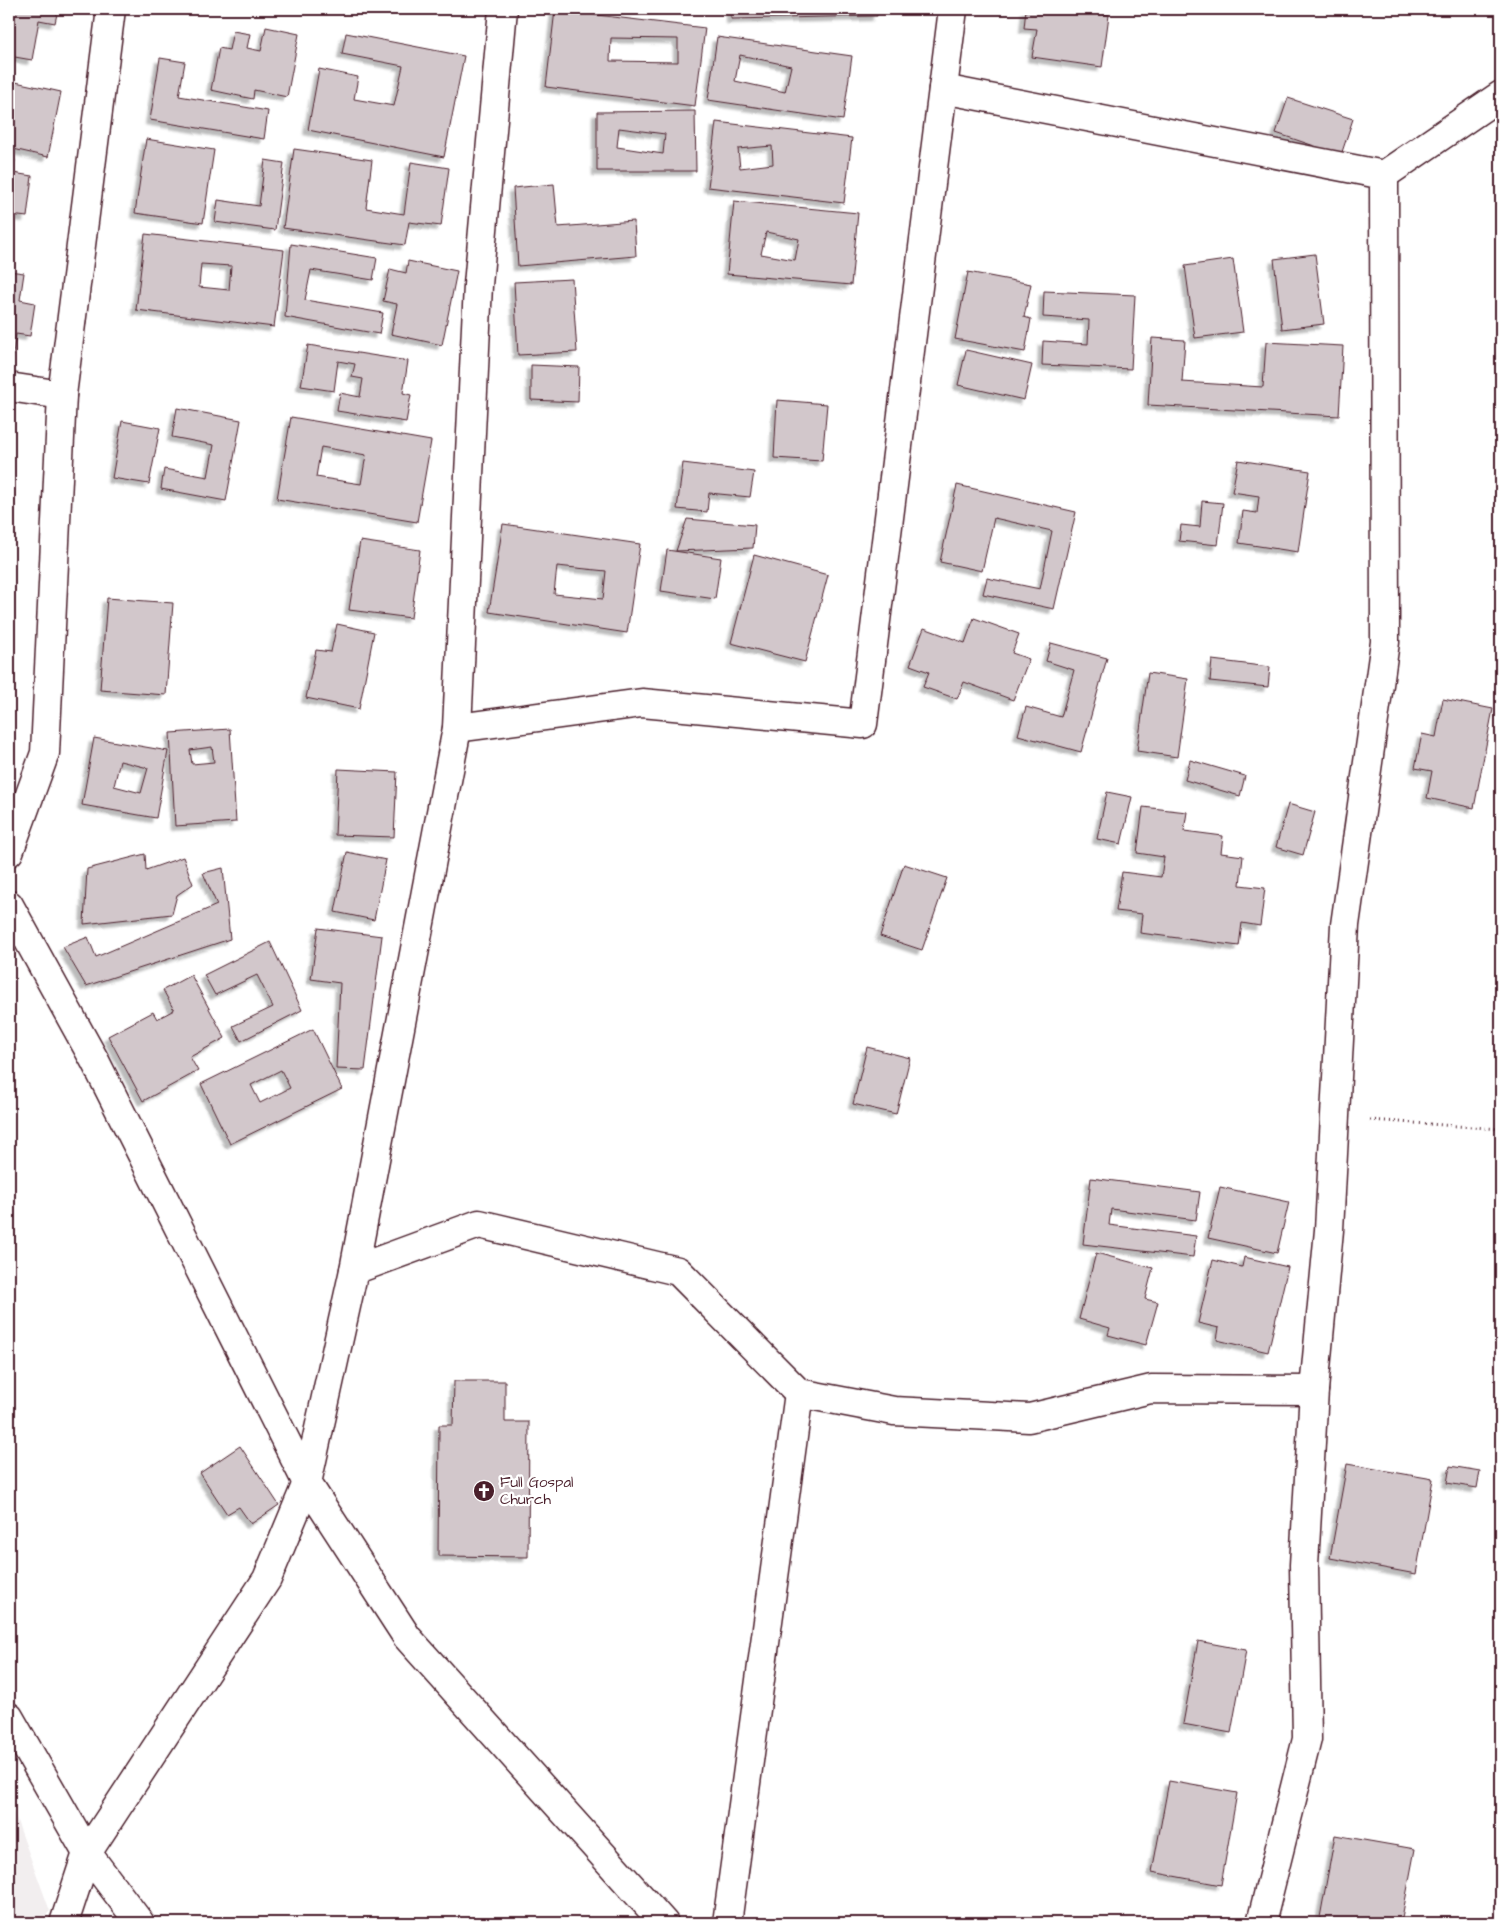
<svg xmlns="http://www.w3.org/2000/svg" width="1510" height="1932" font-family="'Architects Daughter',sans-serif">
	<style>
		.built { fill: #f2eeef }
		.building { fill: #d2c7cb; stroke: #4a1f2b; fill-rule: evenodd; filter: url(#shadow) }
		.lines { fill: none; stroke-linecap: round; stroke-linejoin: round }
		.street-casing { stroke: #4a1f2b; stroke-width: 31 }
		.path { stroke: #4a1f2b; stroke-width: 3; stroke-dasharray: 1 4; stroke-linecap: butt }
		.street { stroke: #fff; stroke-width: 28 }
		.labels { text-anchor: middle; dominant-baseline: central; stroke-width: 4.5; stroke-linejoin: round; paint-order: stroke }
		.poi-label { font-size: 15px; fill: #4a1f2b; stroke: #fff; text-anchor: start }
	</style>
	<defs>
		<filter id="shadow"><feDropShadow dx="-4.5" dy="4.5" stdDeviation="1" flood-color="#0004"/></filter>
	</defs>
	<rect width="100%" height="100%" fill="#fff"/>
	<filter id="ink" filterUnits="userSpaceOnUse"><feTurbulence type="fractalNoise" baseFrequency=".02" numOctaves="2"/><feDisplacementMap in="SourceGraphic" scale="10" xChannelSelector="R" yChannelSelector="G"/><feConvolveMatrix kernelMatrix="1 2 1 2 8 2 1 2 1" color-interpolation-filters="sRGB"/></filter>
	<g filter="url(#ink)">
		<path class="built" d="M9 1799 50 1911 38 1923H9Z"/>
		<g class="building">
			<path d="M9 9H58L55 23 39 20 32 60 9 56Z"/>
			<path d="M731 9H877V16L731 19Z"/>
			<path d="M1026 9H1090L1089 12 1109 15 1102 67 1032 57 1037 29 1024 28Z"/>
			<path d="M555 10 705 28 695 106 546 87ZM611 38 678 39V62L610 61Z"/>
			<path d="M266 27 299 34 287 97 254 90 253 99 211 90 219 48 229 50 233 31 250 34 247 48 261 51Z"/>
			<path d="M346 33 464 56 444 157 308 130 319 69 358 77 354 99 394 106 403 66 342 54Z"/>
			<path d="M717 37 852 56 843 120 708 100ZM740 55 791 66 785 92 735 81Z"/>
			<path d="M160 58 185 62 179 96 268 111 264 139 150 120Z"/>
			<path d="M11 81 61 92 48 157 9 148V91Z"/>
			<path d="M1288 98 1353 119 1341 155 1276 133Z"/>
			<path d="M695 111 696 171H597V112ZM619 128 665 134 663 154 617 147Z"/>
			<path d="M716 122 852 138 844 203 708 187ZM772 146 773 164 740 168 738 149Z"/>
			<path d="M146 139 214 150 203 223 135 213Z"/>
			<path d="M294 149 372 160 366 208 404 214 411 162 449 168 441 226 409 222 405 245 283 228Z"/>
			<path d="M9 159 15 160 13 173 32 176 27 217 11 215 9 233Z"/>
			<path d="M265 160 284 163 275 230 215 222 218 200 259 206Z"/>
			<path d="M554 184 558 227 634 221 636 256 518 266 513 188Z"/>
			<path d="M734 201 858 213 851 285 727 274ZM766 232 799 239 795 260 761 254Z"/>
			<path d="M145 234 284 250 274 327 136 310ZM201 264 231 266 229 290 199 287Z"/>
			<path d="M291 244 377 258 373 280 311 270 305 300 383 313 379 334 285 317Z"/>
			<path d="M1315 254 1324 324 1282 329 1274 259Z"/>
			<path d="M1233 259 1243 332 1195 338 1185 266Z"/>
			<path d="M408 261 457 271 442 345 391 334 397 304 383 301 390 269 406 273Z"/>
			<path d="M9 271 24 273 20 300 35 303 30 336 16 334 11 367H9Z"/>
			<path d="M968 272 1031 284 1024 317 1031 319 1025 352 955 339Z"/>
			<path d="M572 279 577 352 518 355 514 282Z"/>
			<path d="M1044 291 1135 295 1131 369 1042 365 1043 341 1088 344 1089 320 1043 317Z"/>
			<path d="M1152 338 1185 340 1182 382 1263 387 1266 342 1343 346 1339 416 1148 405Z"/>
			<path d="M308 345 408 361 403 393 411 395 406 422 337 411 340 393 360 397 363 379 352 377 355 364 338 361 334 391 301 386Z"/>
			<path d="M966 350 1032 365 1024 400 958 385Z"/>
			<path d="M531 365 579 367 578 402 531 400Z"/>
			<path d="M777 400 827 404 822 461 774 458Z"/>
			<path d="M177 408 241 420 226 501 161 489 164 469 208 477 214 445 172 437Z"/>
			<path d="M291 417 431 441 417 522 277 499ZM321 447 366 455 361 484 316 477Z"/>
			<path d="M122 421 160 428 149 484 112 478Z"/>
			<path d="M1238 460 1310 471 1298 552 1239 543 1243 511 1257 513 1259 496 1232 492Z"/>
			<path d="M683 463 754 472 750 497 709 493 707 512 677 509Z"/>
			<path d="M957 485 1076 512 1054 609 983 594 987 578 1040 589 1052 531 994 518 982 571 940 562Z"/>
			<path d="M1202 501 1223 503 1218 545 1179 541 1181 525 1200 527Z"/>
			<path d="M687 519 755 525 753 548 676 551Z"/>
			<path d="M503 524 640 544 627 633 489 612ZM557 566 606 571 603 599 554 594Z"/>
			<path d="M360 541 420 550 411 618 349 610Z"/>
			<path d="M667 550 721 558 715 599 661 591Z"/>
			<path d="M754 555 828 575 805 662 731 643Z"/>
			<path d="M107 598 173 603 166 695 100 690Z"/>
			<path d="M974 618 1019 634 1012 653 1029 659 1013 700 964 682 957 699 923 687 929 672 910 665 924 628 965 643Z"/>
			<path d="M337 624 374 632 359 709 306 698 316 650 331 652Z"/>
			<path d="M1051 643 1107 658 1081 752 1018 735 1026 707 1061 717 1074 670 1046 661Z"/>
			<path d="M1212 660 1270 667 1268 687 1210 681Z"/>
			<path d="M1148 673 1188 679 1177 757 1137 751Z"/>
			<path d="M1443 699 1493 709 1474 808 1427 798 1432 771 1415 768 1422 734 1436 737Z"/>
			<path d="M230 729 236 822 175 826 170 733ZM212 747 214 762 192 764 190 750Z"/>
			<path d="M94 738 168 751 156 818 82 805ZM120 761 148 768 141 793 114 786Z"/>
			<path d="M1190 760 1245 776 1240 796 1185 780Z"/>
			<path d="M338 769 397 772 394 837 335 835Z"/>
			<path d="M1107 792 1132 797 1121 844 1097 839Z"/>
			<path d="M1288 804 1315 812 1303 855 1276 847Z"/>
			<path d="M1143 807 1187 812 1184 831 1223 836 1221 853 1243 856 1240 885 1265 888 1260 926 1242 923 1239 946 1140 933 1142 914 1116 911 1122 872 1161 877 1164 857 1137 853Z"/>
			<path d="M347 852 386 860 374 920 335 912Z"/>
			<path d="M145 854 146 870 183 857 193 884 177 895 172 914 84 924 87 869Z"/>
			<path d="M904 864 947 878 922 950 880 936Z"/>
			<path d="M223 868 230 939 86 986 63 947 88 937 96 957 217 905 203 873Z"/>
			<path d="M318 928 382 936 365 1070 336 1069 340 983 311 979Z"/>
			<path d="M270 942 302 1010 241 1041 233 1026 273 1007 257 975 215 995 204 975Z"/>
			<path d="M191 975 225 1038 190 1057 198 1071 143 1101 108 1036 153 1012 157 1019 174 1010 163 990Z"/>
			<path d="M313 1029 342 1089 230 1144 201 1084ZM281 1070 290 1088 260 1103 251 1085Z"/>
			<path d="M867 1047 910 1058 896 1114 853 1104Z"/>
			<path d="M1091 1178 1200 1192 1196 1220 1111 1209 1109 1225 1196 1236 1193 1257 1083 1244Z"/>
			<path d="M1220 1187 1289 1202 1277 1253 1208 1238Z"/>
			<path d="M1096 1253 1153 1268 1145 1299 1158 1302 1146 1345 1108 1335 1110 1328 1079 1319Z"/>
			<path d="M1244 1257 1288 1267 1268 1352 1217 1340 1219 1328 1198 1323 1213 1260 1242 1267Z"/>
			<path d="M454 1381H505V1422H529L528 1557 438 1556 439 1425H453Z"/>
			<path d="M240 1446 279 1505 251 1524 239 1507 227 1514 200 1473Z"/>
			<path d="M1347 1464 1433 1479 1416 1574 1330 1558Z"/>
			<path d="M1450 1466 1480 1471 1477 1488 1447 1483Z"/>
			<path d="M1198 1641 1246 1650 1231 1733 1183 1724Z"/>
			<path d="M1169 1781 1237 1793 1221 1885 1152 1872Z"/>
			<path d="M1335 1835 1415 1849 1401 1923H1319Z"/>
		</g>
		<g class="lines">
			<g class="street-casing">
				<g id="street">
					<path d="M1384 175 1501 95"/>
					<path d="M9 387 62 395"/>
					<path d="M457 728 642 703 863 724 953 9"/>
					<path d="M9 852 45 753 62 395 111 9"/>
					<path d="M9 905 95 1061 307 1483 407 1637 664 1923"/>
					<path d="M354 1270 479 1224 678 1271 799 1393"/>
					<path d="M9 1717 87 1853 140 1923"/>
					<path d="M64 1923 87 1853 267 1579 307 1483 354 1270 457 728 478 285 503 9"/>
					<path d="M727 1923 799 1393 894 1411 1029 1418 1151 1389 1314 1390 1329 1230 1345 925 1385 642 1384 175 943 89"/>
					<path d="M1261 1923 1307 1739 1304 1565 1314 1390"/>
				</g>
			</g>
			<path class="path" d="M1370 1120 1501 1129"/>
			<use href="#street" class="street"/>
		</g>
	</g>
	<defs>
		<g id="church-disc" transform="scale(1.125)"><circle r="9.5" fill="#4a1f2b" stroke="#fff"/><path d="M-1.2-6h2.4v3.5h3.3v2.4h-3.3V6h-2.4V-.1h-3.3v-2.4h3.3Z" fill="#fff"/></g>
	</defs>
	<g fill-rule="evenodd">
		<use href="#church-disc" x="484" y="1491"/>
	</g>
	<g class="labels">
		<g class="poi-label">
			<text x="500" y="1482">Full Gospal<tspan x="500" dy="17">Church</tspan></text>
		</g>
	</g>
	<rect width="1510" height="1932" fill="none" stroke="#fff" stroke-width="30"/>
	<rect x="15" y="15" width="1480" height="1902" fill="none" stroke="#4a1f2b" stroke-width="2" filter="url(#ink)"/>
</svg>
